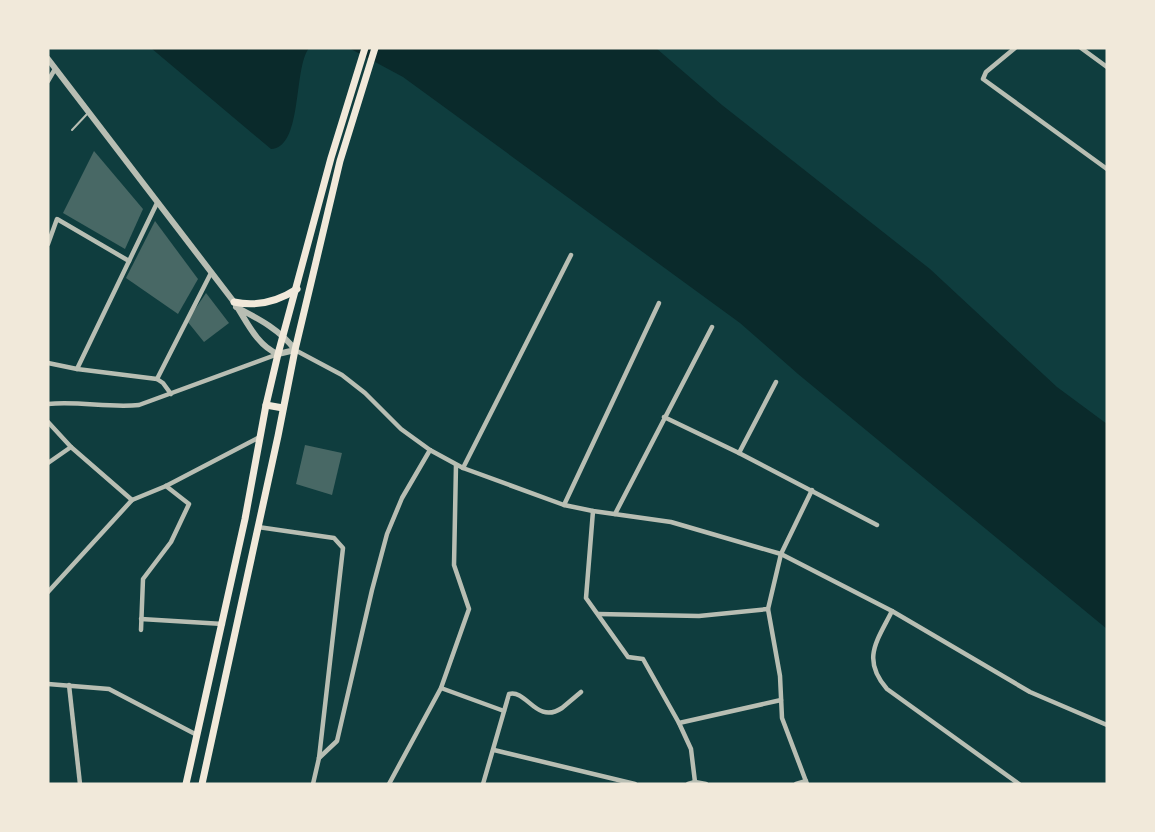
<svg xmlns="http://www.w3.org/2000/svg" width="1155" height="832" font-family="'Alegreya Sans',sans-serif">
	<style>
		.water { fill: #0a2a2b }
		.building { fill: #486865 }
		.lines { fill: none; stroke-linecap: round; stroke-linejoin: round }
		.service { stroke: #b8beb3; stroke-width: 2 }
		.minor { stroke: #b8beb3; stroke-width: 4.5 }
		.tertiary { stroke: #b8beb3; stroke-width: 6 }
		.secondary { stroke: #f1e9da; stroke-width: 7 }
	</style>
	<rect width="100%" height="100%" fill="#0f3d3e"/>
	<g class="water">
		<path d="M151 48H309C293 69 303 148 271 149Z"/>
		<path d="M349 48H656L722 105 930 269 1057 387 1107 424V629L798 374 740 323 403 77Z"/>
	</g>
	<g class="building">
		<path d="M94 151 143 209 125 249 63 213Z"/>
		<path d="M155 221 198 279 178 314 126 278Z"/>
		<path d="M206 293 229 323 204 342 187 321Z"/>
		<path d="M305 445 342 453 332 495 296 484Z"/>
	</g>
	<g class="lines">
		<path class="service" d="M72 130 88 113"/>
		<g class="minor">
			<path d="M1015 48 986 72 983 79 1107 169"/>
			<path d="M1081 48 1107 67"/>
			<path d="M48 81 55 69"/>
			<path d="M48 244 57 219 129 261"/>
			<path d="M295 350 342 375 365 393 401 429 430 450 463 468 564 505 593 511 671 522 781 554 892 611 1030 692 1107 725"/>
			<path d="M48 363 77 369 157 379 163 383 171 394"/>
			<path d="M77 369 157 203"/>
			<path d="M157 379 211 273"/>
			<path d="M48 404C79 401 109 408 139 405L278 354"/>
			<path d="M664 417 739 453 877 525"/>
			<path d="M48 422 71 447 132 500"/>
			<path d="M739 453 776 382"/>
			<path d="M48 463 71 447"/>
			<path d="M463 468 571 255"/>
			<path d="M564 505 659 303"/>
			<path d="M593 511 586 598 628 657 643 659 679 723 781 700"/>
			<path d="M615 514 712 327"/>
			<path d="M258 527 334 538 343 548 319 758 313 784"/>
			<path d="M48 592 132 500 166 486 260 437"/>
			<path d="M892 611C877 641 861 659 887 689L1019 784"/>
			<path d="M598 614 699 616 768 609"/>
			<path d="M141 619 223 624"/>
			<path d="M141 630 143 579 171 542 189 504 166 486"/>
			<path d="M48 684 109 689 197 735"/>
			<path d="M69 685 80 784"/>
			<path d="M441 688 504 711"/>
			<path d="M679 723 691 749 695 782"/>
			<path d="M494 750 635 784"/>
			<path d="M319 758 337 741 372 590 387 534 402 498 430 450"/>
			<path d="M389 784 441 688 469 609 454 565 456 465"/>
			<path d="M483 784 509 694C527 689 536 725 562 708 568 703 575 697 581 692"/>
			<path d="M688 784 695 782 706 784"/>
			<path d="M796 784 806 781"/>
			<path d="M807 784 782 718 780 676 768 609 781 554 812 490"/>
		</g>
		<path class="tertiary" d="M48 59 234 302C246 320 257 346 278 354L295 350C281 330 257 318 236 307"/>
		<g class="secondary">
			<path d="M234 302C257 307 277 302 297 289"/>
			<path d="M266 405 283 408"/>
			<path d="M186 784 245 519 266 405 278 354 331 158 365 48"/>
			<path d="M202 784 278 436 295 350 340 161 375 48"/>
		</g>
	</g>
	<rect width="1155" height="832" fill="none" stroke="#f1e9da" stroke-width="99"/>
</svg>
